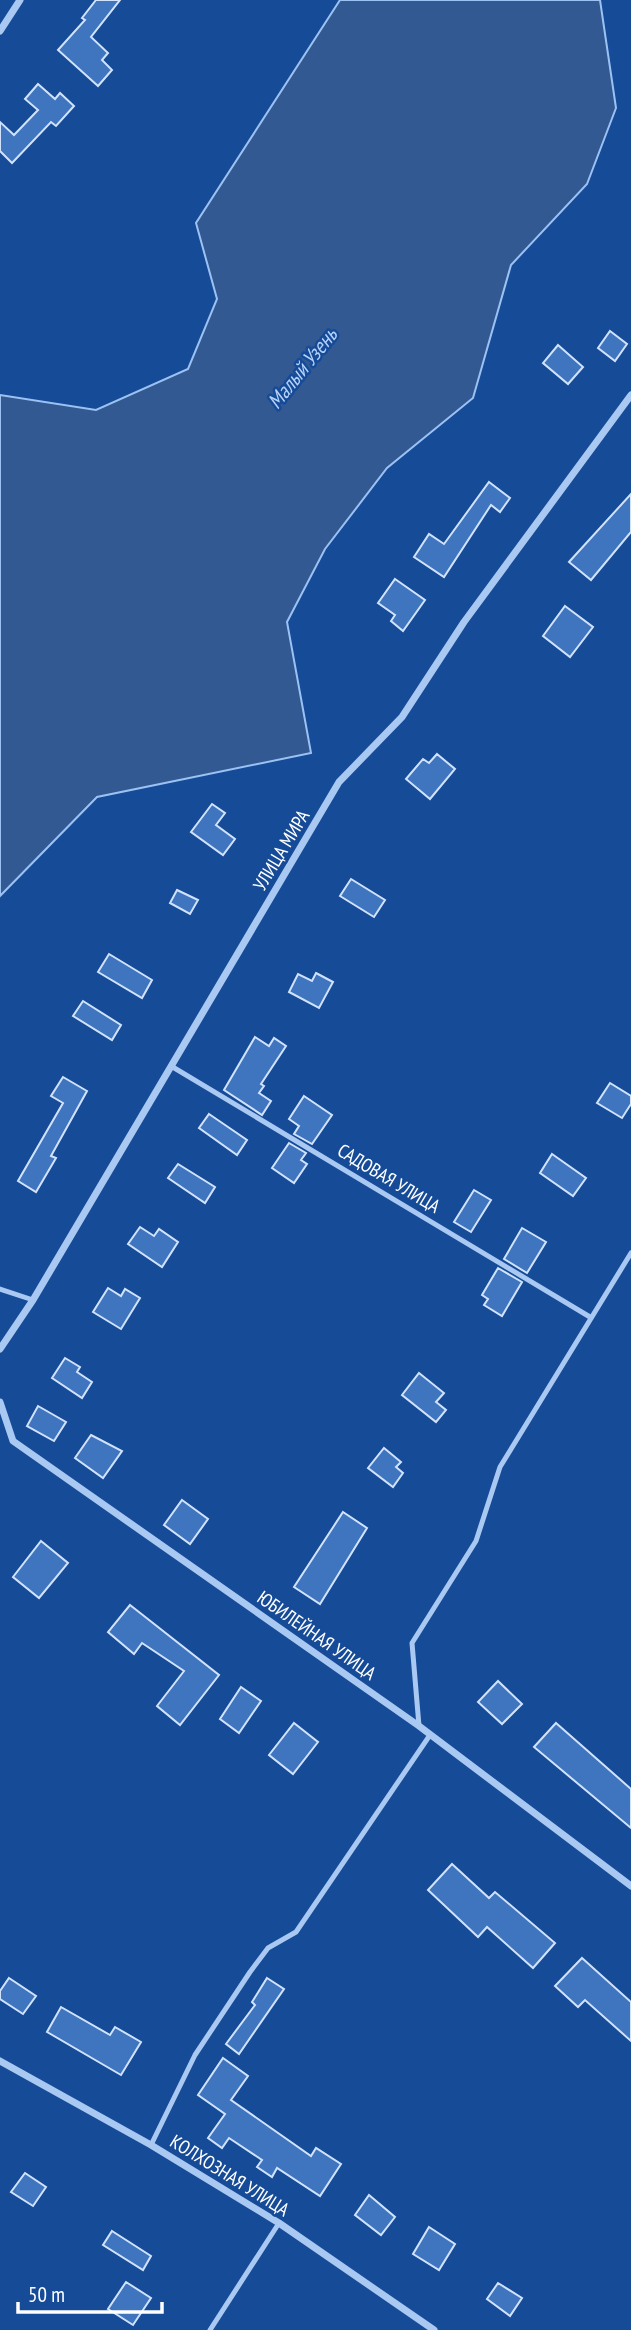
<svg xmlns="http://www.w3.org/2000/svg" width="631" height="2330" font-family="'PT Sans Narrow',sans-serif">
	<style>
		.water { fill: #335992; stroke: #9cc2f4; stroke-width: 2 }
		.building { fill: #3f74bf; stroke: #d1e3fc; stroke-width: 2 }
		.lines { fill: none; stroke-linecap: round; stroke-linejoin: round }
		.lane { stroke: #a9c8f2; stroke-width: 5 }
		.street { stroke: #a9c8f2; stroke-width: 7 }
		.labels { text-anchor: middle; dominant-baseline: central; stroke-width: 5; stroke-linejoin: round; paint-order: stroke }
		.street-label { font-size: 19px; fill: #fff; stroke: #164b98 }
		.water-label { font-size: 21px; font-style: italic; fill: #b6d2f8; stroke: #164b98 }
	</style>
	<rect width="100%" height="100%" fill="#164b98"/>
	<path class="water" d="M340 0H600L616 108 587 184 511 265 473 398 387 468 325 549 287 622 311 753 97 797 0 896V395L96 410 188 369 217 299 196 223Z"/>
	<g class="building">
		<path d="M96 0H120L91 37 108 53 102 60 112 70 98 86 58 50 85 20 82 18Z"/>
		<path d="M38 84 55 99 60 93 74 106 56 126 51 122 12 163 0 151V122L14 135 38 110 25 99Z"/>
		<path d="M610 331 627 344 615 361 598 348Z"/>
		<path d="M558 345 583 367 568 384 543 363Z"/>
		<path d="M489 482 510 498 500 512 491 505 444 577 414 557 429 534 444 544Z"/>
		<path d="M631 494V532L591 580 569 562Z"/>
		<path d="M395 579 425 600 403 631 391 621 395 615 378 603Z"/>
		<path d="M565 606 593 627 570 657 543 636Z"/>
		<path d="M437 754 455 769 430 799 406 779 423 759 429 763Z"/>
		<path d="M212 804 225 813 216 825 235 839 223 855 191 832Z"/>
		<path d="M351 879 385 900 374 917 340 896Z"/>
		<path d="M177 890 198 900 190 914 170 903Z"/>
		<path d="M109 954 152 980 142 998 98 972Z"/>
		<path d="M316 973 333 982 319 1008 289 992 298 974 312 981Z"/>
		<path d="M83 1001 121 1025 112 1040 73 1016Z"/>
		<path d="M255 1037 269 1046 274 1038 286 1046 261 1084 264 1086 259 1093 271 1101 262 1115 224 1090Z"/>
		<path d="M63 1077 87 1091 51 1156 56 1158 36 1192 18 1181 63 1103 51 1096Z"/>
		<path d="M610 1083 631 1096V1104L622 1118 597 1103Z"/>
		<path d="M304 1096 332 1115 312 1144 294 1134 299 1126 289 1119Z"/>
		<path d="M209 1114 247 1140 237 1155 199 1128Z"/>
		<path d="M289 1143 306 1153 301 1160 307 1164 294 1183 272 1168Z"/>
		<path d="M552 1154 586 1178 573 1196 540 1173Z"/>
		<path d="M178 1164 215 1187 205 1203 168 1178Z"/>
		<path d="M474 1190 491 1200 471 1232 454 1222Z"/>
		<path d="M140 1227 154 1236 159 1229 178 1242 162 1267 128 1244Z"/>
		<path d="M522 1228 546 1242 527 1273 504 1259Z"/>
		<path d="M498 1268 522 1282 502 1316 484 1305 488 1299 482 1295Z"/>
		<path d="M108 1288 121 1296 125 1289 140 1298 121 1329 93 1312Z"/>
		<path d="M65 1358 80 1367 77 1372 92 1382 82 1398 52 1378Z"/>
		<path d="M419 1373 444 1393 436 1402 446 1410 436 1422 402 1395Z"/>
		<path d="M38 1406 66 1422 54 1441 27 1426Z"/>
		<path d="M91 1435 122 1451 103 1478 75 1458Z"/>
		<path d="M384 1448 401 1462 396 1467 403 1473 393 1487 368 1468Z"/>
		<path d="M182 1500 208 1519 190 1544 164 1525Z"/>
		<path d="M343 1512 367 1528 320 1604 294 1587Z"/>
		<path d="M41 1541 68 1563 39 1598 13 1577Z"/>
		<path d="M130 1605 219 1675 180 1725 157 1706 184 1671 142 1643 134 1654 108 1632Z"/>
		<path d="M498 1681 522 1704 502 1724 478 1702Z"/>
		<path d="M241 1687 261 1701 239 1733 220 1719Z"/>
		<path d="M294 1723 318 1742 293 1774 269 1755Z"/>
		<path d="M556 1723 631 1789V1828L534 1747Z"/>
		<path d="M452 1864 489 1898 495 1892 555 1943 533 1968 487 1927 478 1937 428 1890Z"/>
		<path d="M582 1958 631 2002V2041L585 2000 578 2007 555 1986Z"/>
		<path d="M9 1978 36 1996 23 2014 0 1999V1991Z"/>
		<path d="M267 1978 284 1989 239 2054 226 2044 255 2005 252 2002Z"/>
		<path d="M61 2007 110 2035 115 2027 141 2042 121 2075 47 2032Z"/>
		<path d="M223 2058 248 2076 231 2100 311 2156 316 2148 341 2164 320 2196 277 2168 272 2177 257 2167 262 2160 229 2138 222 2148 208 2138 225 2114 198 2095Z"/>
		<path d="M25 2173 46 2187 33 2206 11 2192Z"/>
		<path d="M369 2195 395 2217 381 2235 355 2215Z"/>
		<path d="M429 2227 455 2244 439 2270 413 2254Z"/>
		<path d="M112 2231 151 2256 143 2270 103 2245Z"/>
		<path d="M126 2282 151 2298 133 2325 108 2309Z"/>
		<path d="M498 2283 522 2298 510 2316 487 2299Z"/>
	</g>
	<g class="lines">
		<g class="lane">
			<path d="M171 1066 590 1317"/>
			<path d="M0 1289 33 1300"/>
			<path d="M419 1726 412 1643 476 1541 500 1467 631 1253"/>
			<path d="M151 2145 195 2055 250 1972 268 1948 296 1932 430 1735"/>
			<path d="M210 2330 279 2223"/>
		</g>
		<g class="street">
			<path d="M0 31 20 0"/>
			<path d="M0 1349 33 1300 339 782 402 717 464 622 631 395"/>
			<path d="M0 1402 13 1441 419 1726 631 1886"/>
			<path d="M0 2061 151 2145 279 2223 434 2330"/>
		</g>
	</g>
	<g class="labels">
		<g class="street-label">
			<text transform="translate(281 850) rotate(-59)">УЛИЦА МИРА</text>
			<text transform="translate(389 1178) rotate(31)">САДОВАЯ УЛИЦА</text>
			<text transform="translate(317 1635) rotate(35)">ЮБИЛЕЙНАЯ УЛИЦА</text>
			<text transform="translate(230 2175) rotate(32)">КОЛХОЗНАЯ УЛИЦА</text>
		</g>
		<g class="water-label">
			<text transform="translate(302 368) rotate(-51)">Малый Узень</text>
		</g>
	</g>
	<path d="M18 2302v10h144v-10" fill="none" stroke="#ffffff" stroke-width="3.5"/>
	<text x="28" y="2302" font-size="21" fill="#ffffff" stroke="#164b98" stroke-width="5" paint-order="stroke">50 m</text>
</svg>
